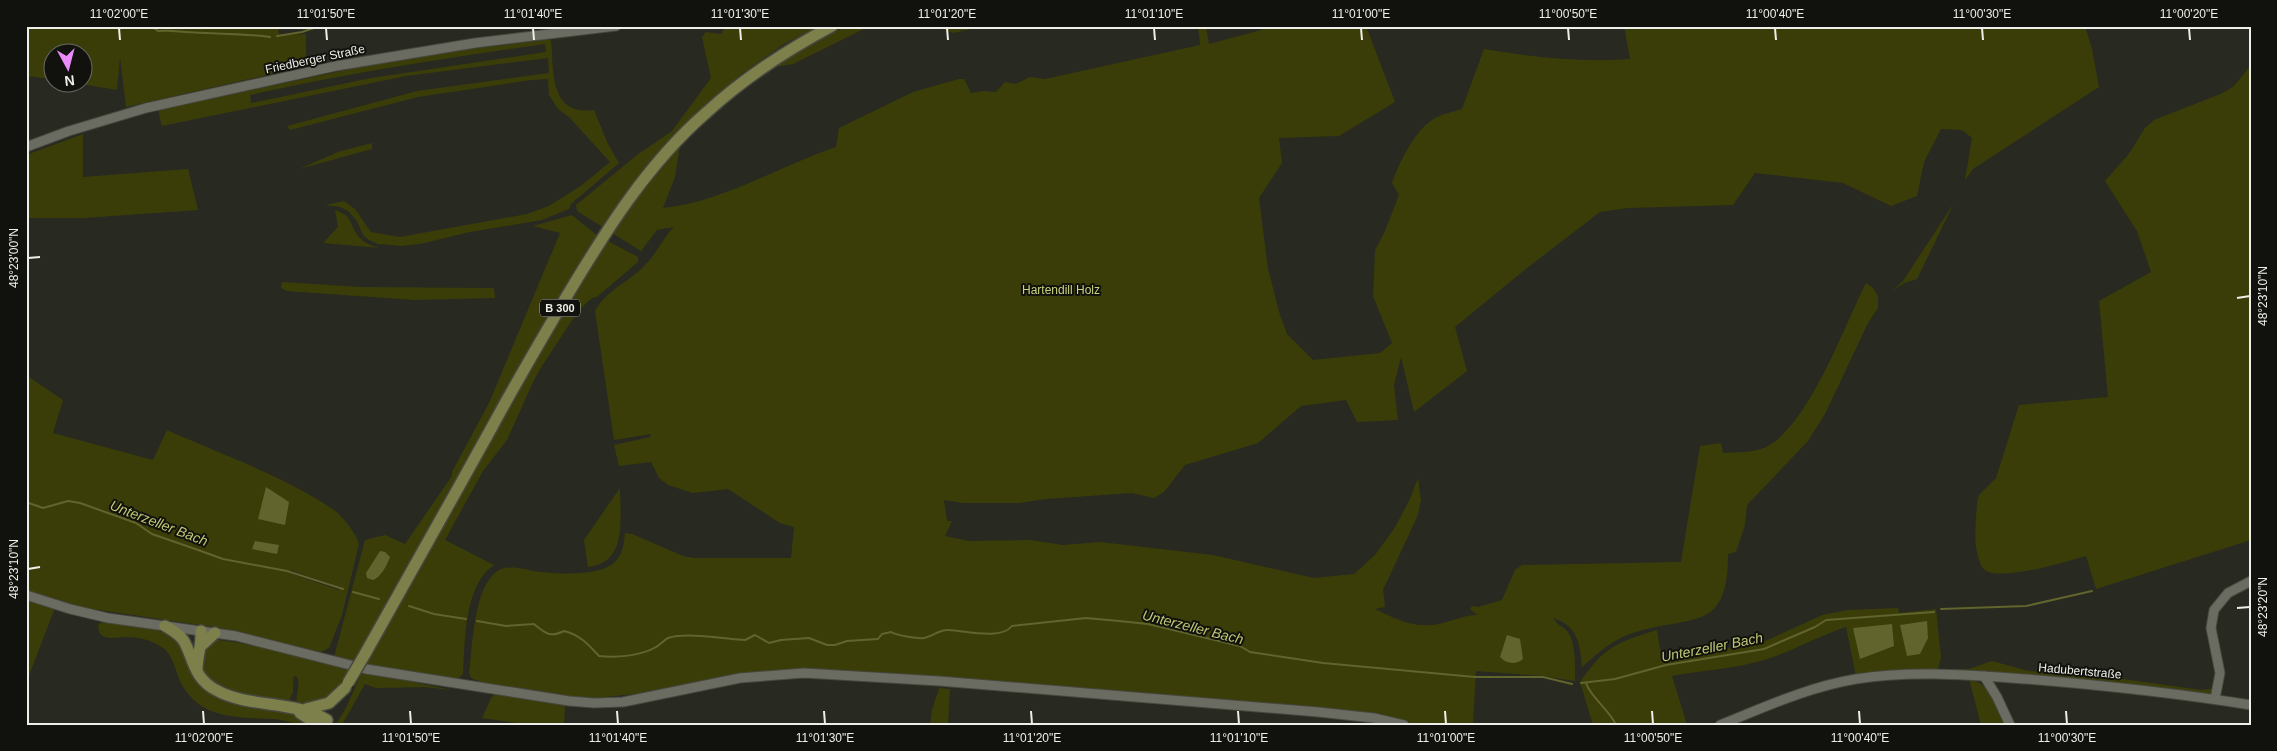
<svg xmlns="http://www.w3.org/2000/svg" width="2277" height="751" font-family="Arial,sans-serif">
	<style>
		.green { fill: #3b3d09; fill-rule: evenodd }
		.water { fill: #61642c }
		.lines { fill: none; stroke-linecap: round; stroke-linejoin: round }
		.stream { stroke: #61642c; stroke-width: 2 }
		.minor-casing { stroke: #46473f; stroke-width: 11 }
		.major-casing { stroke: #46473f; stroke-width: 14 }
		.minor { stroke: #6b6c61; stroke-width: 9 }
		.major { stroke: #7d804b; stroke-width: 11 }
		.major-bridge-casing { stroke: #46473f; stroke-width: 14; stroke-linecap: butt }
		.major-bridge { stroke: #7d804b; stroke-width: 11 }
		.ticks { fill: none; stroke: #eeefe8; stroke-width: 2 }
		.labels { text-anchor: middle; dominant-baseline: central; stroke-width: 4; stroke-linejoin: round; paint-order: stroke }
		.shield { fill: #11120d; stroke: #acada6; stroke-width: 1 }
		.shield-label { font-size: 11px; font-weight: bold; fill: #eeefe8 }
		.street-label { font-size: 12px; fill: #eeefe8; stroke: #11120d }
		.park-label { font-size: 12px; fill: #ccd27d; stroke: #11120d }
		.water-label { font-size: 14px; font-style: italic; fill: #c1c772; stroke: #11120d }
		.neatline { fill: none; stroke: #eeefe8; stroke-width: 2 }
		.ticks-label { font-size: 12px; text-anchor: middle; fill: #eeefe8 }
	</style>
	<rect width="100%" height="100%" fill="#282920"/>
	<g class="green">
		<path d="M26 26H278L279 35 306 34V64L303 67 126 107 120 57 117 90 74 83 82 82V52H52V79L26 76Z"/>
		<path d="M726 26H819L784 44 743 73 701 109 604 228 577 211 576 205 637 155 672 131 711 78 702 37 706 32 721 34Z"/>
		<path d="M846 26H870L793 64 775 67 805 48Z"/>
		<path d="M932 26H984L954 33Z"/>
		<path d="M1198 26H1206L1209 44 1276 26H1366L1395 102 1339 136 1279 138 1282 163 1259 198 1268 269 1280 315 1287 334 1313 360 1380 353 1392 343 1373 296 1375 250 1385 231 1399 195 1392 183C1399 163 1414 132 1432 120 1440 114 1453 112 1462 109L1484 49C1531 57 1581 63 1630 59L1624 26H2085L2092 49 2099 87 1973 169 1965 180 1972 138 1962 130 1941 129 1924 162 1917 196 1891 206 1843 183 1755 173 1733 205 1628 208 1600 212 1527 268 1455 327 1467 371 1414 412 1401 357 1394 385 1398 420 1357 422 1346 400 1301 406 1258 443 1185 465 1164 492 1154 498 1132 493 1046 499 1019 503H963L944 500 947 521H952L945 536 969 541 1029 540 1063 545 1100 542 1213 555 1314 578 1354 574 1375 555 1394 529 1409 501 1418 478 1421 500 1418 515 1383 590 1385 607 1375 609C1398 620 1417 630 1443 623 1455 620 1465 615 1477 615L1470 609 1472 606 1478 607 1502 600 1515 570 1522 565 1681 562 1700 446 1721 443 1723 453C1734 452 1749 453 1761 449 1806 434 1845 324 1866 283L1873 288 1878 296V308L1868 323 1825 414 1808 441 1747 505 1745 525 1736 552 1728 554C1728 634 1692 614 1633 633 1613 639 1598 653 1582 667 1580 644 1578 626 1553 618 1557 625 1563 626 1568 632 1576 643 1575 668 1575 681L1543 676 1476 671 1473 725H1418L1375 715 1147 693 804 670 738 673 646 693 595 698 566 696 489 685 471 678 469 673C473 646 473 590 496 572 505 564 523 569 533 571 553 574 600 577 615 562 623 554 624 543 625 533L632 534 683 556 695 558H791L794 527 780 523 728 489 693 493 668 485 659 478 651 462 619 466 614 445 650 437 651 434 614 440 595 311C607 289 630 282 646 264 657 253 663 238 674 227L657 230 641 251 612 233 654 175 680 146 675 177 663 208C722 202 780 166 836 147L839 128 913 92 959 79H964L971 93 983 91 996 92 1005 82 1016 84 1030 77 1045 79 1200 45Z"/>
		<path d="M544 40H551C554 71 549 116 594 110L608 144 619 163 571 204 569 209 542 220 470 232 420 244 401 246 378 244 369 240 363 235 357 221 348 211 340 207 325 205 344 201 355 209 371 232 400 237 527 214 549 206 582 185 610 162 570 118 558 109 549 95 548 79 531 80 418 97 290 130 287 126 417 91 549 73 548 58 406 76 162 126 158 110 365 66 448 52ZM545 44 546 52 371 78 251 103 250 95C348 73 446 58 545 44Z"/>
		<path d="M2251 65V540L2096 589 2086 556C2069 561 1992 585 1982 567 1972 548 1976 523 1977 502L1979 495 1996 478 2019 405 2108 397 2099 301 2151 272 2137 231 2105 181 2128 155 2145 128 2154 120 2223 93 2234 86Z"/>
		<path d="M83 134V177L188 169 198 210 84 218H26V155Z"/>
		<path d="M372 143V149L299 169 338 152Z"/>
		<path d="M1954 203 1917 279 1904 283 1892 291 1903 281Z"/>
		<path d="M335 210C354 216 349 225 359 237 364 243 372 246 380 248L323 243 338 227Z"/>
		<path d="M572 215 598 236 520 365 356 663 334 657 365 540 385 535 405 544 452 476V472L489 403 560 233 533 226Z"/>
		<path d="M608 241 638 257V262L597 297 592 298 578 311 542 366 534 380 507 440 483 471 445 540 494 565C464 585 465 641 463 674L455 682 367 664 527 374Z"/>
		<path d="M282 282 361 287 494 288 495 298 415 300 287 291 281 288Z"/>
		<path d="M26 375 63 400 53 433 153 460 167 430C221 454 286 477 334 510 343 517 356 533 359 544L342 615 329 648 321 652 221 628 72 606 26 591ZM290 570 340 587 339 590 289 573Z"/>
		<path d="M620 488C620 518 628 563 588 567L584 540Z"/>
		<path d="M26 599 55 608 26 683V628L30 620 26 621Z"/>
		<path d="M1898 608 1899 613 1936 609 1941 657 1938 669 1856 676 1846 627C1818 636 1792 652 1764 660 1734 669 1702 670 1672 676L1687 725H1593L1580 682C1605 646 1616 643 1657 630L1662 661 1763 642 1822 615 1848 610Z"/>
		<path d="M104 621C127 625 158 626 177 640L206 688C232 695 294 706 310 725 296 725 286 720 273 719 240 717 204 720 184 688 175 675 175 654 160 646 151 640 138 637 127 637 116 637 98 643 98 625Z"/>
		<path d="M218 640C263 645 307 658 350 670L335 695 320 705H298C293 695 303 686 296 676L293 677V692L289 701 286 702C255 697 179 691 209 642Z"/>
		<path d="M1992 661 2029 671 2101 676 2202 690 2216 688 2211 693 2204 695 1945 669H1969Z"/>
		<path d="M362 672 452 690 424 687 376 688 365 684 342 725H335L345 710Z"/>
		<path d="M1969 679C1991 684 1999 706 2007 725H1981Z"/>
		<path d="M939 688 950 689 948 725H930L932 710Z"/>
		<path d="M495 694 565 705 564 725H530L482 718 491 698Z"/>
	</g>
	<g class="water">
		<path d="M266 487 289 502 285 525 258 519Z"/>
		<path d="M255 541 279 545 277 554 252 549Z"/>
		<path d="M380 551 385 552 390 557C387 565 381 577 373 580L367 578 366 573Z"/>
		<path d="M1927 621 1928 638 1920 654 1907 656 1900 625Z"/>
		<path d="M1892 624 1894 646 1860 659 1853 628Z"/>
		<path d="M1507 635 1520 639 1523 659C1516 665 1506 664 1500 657Z"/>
	</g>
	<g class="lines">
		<g class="stream">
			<path d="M151 26 158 31C170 30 174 31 185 32 213 34 242 33 270 37"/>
			<path d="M277 36 302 32 320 26"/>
			<path d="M26 502 43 508 68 501 80 503 136 523 152 534 201 551 223 559 287 571 343 589"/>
			<path d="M353 592 379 599"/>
			<path d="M409 606 434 614 466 619"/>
			<path d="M1941 609 2026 606 2092 591"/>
			<path d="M477 621 506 626 534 624C545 633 550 638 564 631 580 635 588 644 599 656 616 658 641 656 656 647 660 645 664 640 668 638 687 632 725 639 745 640L755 635 769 643 781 640 809 638 827 645H835L847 641 878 639 882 634 891 632C895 635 918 639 924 638 933 636 940 629 949 630 966 631 1001 640 1012 626L1086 618 1119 621 1148 624 1240 646 1250 652 1323 663 1475 677H1543L1572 684"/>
			<path d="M1581 683 1615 679 1666 665 1764 649 1815 627 1826 620 1934 612"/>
			<path d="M1586 683C1591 698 1609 709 1616 725"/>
		</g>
		<g class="minor-casing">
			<g id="minor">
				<path d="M26 147 69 131 146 108 336 66 475 43 616 26"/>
				<path d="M26 595 70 609 108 618 236 636 366 669 569 701 594 703 623 702 740 678 804 673 939 681 1318 712 1374 718 1404 725"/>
				<path d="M1984 676 1997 697 2010 725"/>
				<path d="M2215 699 2220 673 2211 628 2214 610 2228 593 2251 581"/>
				<path d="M1720 725C1765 707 1808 687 1856 679 1912 670 1969 675 2026 679 2101 685 2176 693 2251 705"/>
			</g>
		</g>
		<g class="major-casing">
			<g id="major">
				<path d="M165 626C172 630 181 635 185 643 194 662 195 679 216 690 248 708 293 700 327 720"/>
				<path d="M202 645 215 633"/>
				<path d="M365 654C407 579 450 503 492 427 515 384 540 342 565 299 605 232 647 164 707 112 744 78 787 50 832 26"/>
				<path d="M197 670C197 656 202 645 201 631"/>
				<path d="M306 709 329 703 345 688"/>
				<path d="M300 713 318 725"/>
			</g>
		</g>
		<use href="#minor" class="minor"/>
		<use href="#major" class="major"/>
		<g class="major-bridge-casing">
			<path id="major-bridge" d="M348 683 365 654"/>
		</g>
		<use href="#major-bridge" class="major-bridge"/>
	</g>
	<path class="ticks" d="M119 28 120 40M326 28 327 40M533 28 534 40M740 28 741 40M947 28 948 40M1154 28 1155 40M1361 28 1362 40M1568 28 1569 40M1775 28 1776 40M1982 28 1983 40M2189 28 2190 40M28 258 40 257M2237 298 2250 296M28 569 40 567M2237 608 2250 607M203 711 204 724M410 711 411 724M617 711 618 724M824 711 825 724M1031 711 1032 724M1238 711 1239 724M1445 711 1446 724M1652 711 1653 724M1859 711 1860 724M2066 711 2067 724"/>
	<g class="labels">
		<rect class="shield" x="540" y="299.5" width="40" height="17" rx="4"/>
		<g class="shield-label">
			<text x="560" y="308">B 300</text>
		</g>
		<g class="street-label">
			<text transform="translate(315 59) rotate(-12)">Friedberger Straße</text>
			<text transform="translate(2080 671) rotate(5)">Hadubertstraße</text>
		</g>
		<g class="park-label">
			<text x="1061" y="290">Hartendill Holz</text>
		</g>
		<g class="water-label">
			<text transform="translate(159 523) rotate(21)">Unterzeller Bach</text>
			<text transform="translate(1193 627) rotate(14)">Unterzeller Bach</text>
			<text transform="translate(1712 647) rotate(-11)">Unterzeller Bach</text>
		</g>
	</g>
	<rect width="2277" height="751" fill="none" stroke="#11120d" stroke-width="55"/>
	<g transform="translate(68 68) rotate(173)"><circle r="24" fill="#11120d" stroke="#696a65"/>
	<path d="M0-4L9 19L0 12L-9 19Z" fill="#ec8cfa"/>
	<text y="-8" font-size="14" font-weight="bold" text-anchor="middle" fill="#eeefe8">N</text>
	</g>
	<rect x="28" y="28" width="2222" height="696" class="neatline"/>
	<g class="ticks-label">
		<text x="119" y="18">11°02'00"E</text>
		<text x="326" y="18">11°01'50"E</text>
		<text x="533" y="18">11°01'40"E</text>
		<text x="740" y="18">11°01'30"E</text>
		<text x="947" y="18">11°01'20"E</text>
		<text x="1154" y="18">11°01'10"E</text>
		<text x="1361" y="18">11°01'00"E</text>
		<text x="1568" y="18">11°00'50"E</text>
		<text x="1775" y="18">11°00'40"E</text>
		<text x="1982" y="18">11°00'30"E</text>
		<text x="2189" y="18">11°00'20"E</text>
		<text transform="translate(14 258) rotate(-90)" y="4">48°23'00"N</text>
		<text transform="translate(2263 296) rotate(-90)" y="4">48°23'10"N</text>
		<text transform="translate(14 569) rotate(-90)" y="4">48°23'10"N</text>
		<text transform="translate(2263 607) rotate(-90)" y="4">48°23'20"N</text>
		<text x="204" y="742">11°02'00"E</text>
		<text x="411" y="742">11°01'50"E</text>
		<text x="618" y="742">11°01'40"E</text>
		<text x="825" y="742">11°01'30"E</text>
		<text x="1032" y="742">11°01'20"E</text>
		<text x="1239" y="742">11°01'10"E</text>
		<text x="1446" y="742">11°01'00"E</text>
		<text x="1653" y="742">11°00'50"E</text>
		<text x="1860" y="742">11°00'40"E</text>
		<text x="2067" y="742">11°00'30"E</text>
	</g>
</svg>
